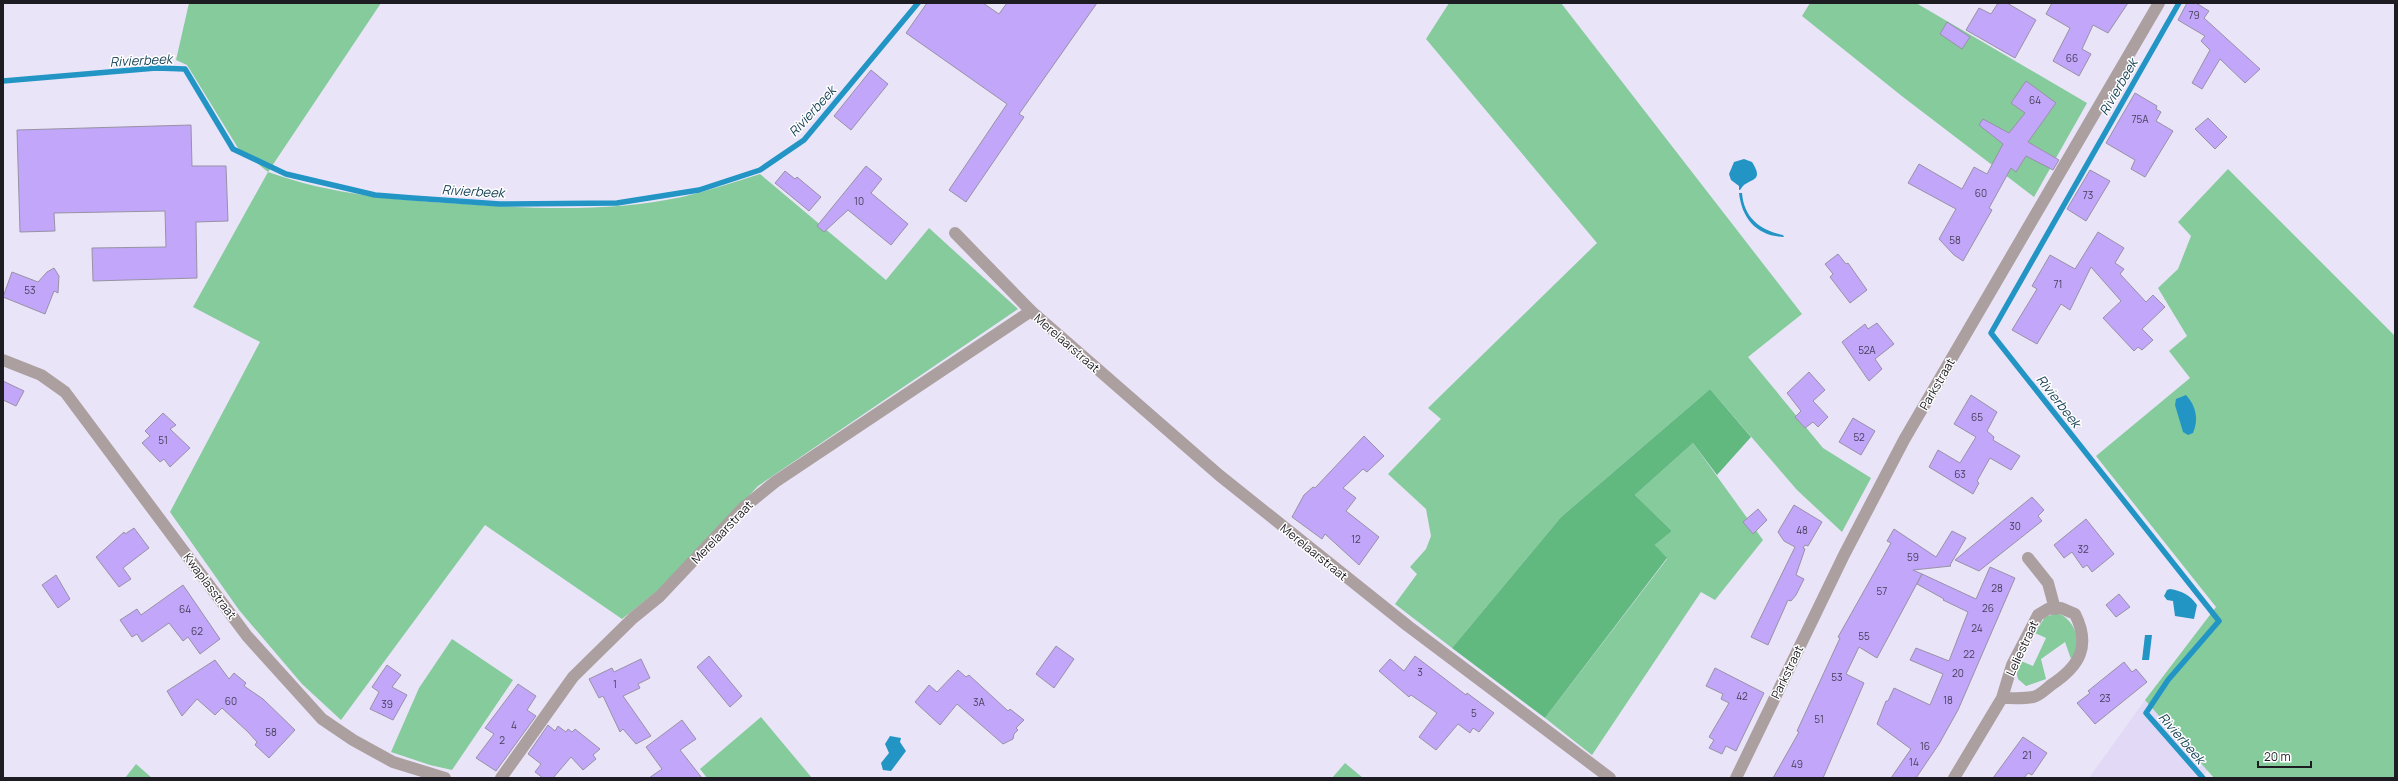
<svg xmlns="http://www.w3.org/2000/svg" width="2398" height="781" font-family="Manrope,sans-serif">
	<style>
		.built { fill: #e1d9f5 }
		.green { fill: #85cb9c }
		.forest { fill: #61b980 }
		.water { fill: #2395c5 }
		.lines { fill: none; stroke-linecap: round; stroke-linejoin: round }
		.stream { stroke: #2395c5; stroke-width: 5.5 }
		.building { fill: #c1a6f9; stroke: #9892a5 }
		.minor { stroke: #aba09f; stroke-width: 12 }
		.labels { text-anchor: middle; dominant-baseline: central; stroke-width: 3; stroke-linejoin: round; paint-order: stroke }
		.number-label { font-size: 10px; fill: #473e58 }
		.street-label { font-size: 12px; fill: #1e1c23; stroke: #fff }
		.water-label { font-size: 13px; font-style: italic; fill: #174358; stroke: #fff }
	</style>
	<rect width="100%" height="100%" fill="#eae4f9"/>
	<path class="built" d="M2145 700 2208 771 2201 778H2089Z"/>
	<g class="green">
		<path d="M189 3H381L268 172C332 195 397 200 464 204 536 209 611 212 682 197 708 191 734 182 760 174L886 280 929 228 1018 309 758 486 667 583 622 619 485 525 341 720 302 684 239 610 170 512 260 342 193 307 268 172 238 148 187 65 176 60Z"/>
		<path d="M1449 3H1561L1802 314 1748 357 1823 448 1871 478 1842 532 1797 490 1710 389 1561 517 1452 648 1395 604 1417 574 1410 567 1426 549 1431 536 1426 509 1388 474 1441 419 1428 408 1597 243 1426 39Z"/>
		<path d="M1810 3H1916L2087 103 2034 197 1903 97 1802 16Z"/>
		<path d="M2228 169 2395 336V778H2214L2145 700 2216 607 2096 456 2190 378 2169 351 2187 336 2158 288 2178 269 2191 236 2178 222Z"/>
		<path d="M1693 443 1763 540 1715 600 1701 592 1592 755 1545 718 1667 559 1655 545 1672 531 1635 495Z"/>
		<path d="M2058 613C2076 621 2083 643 2071 659L2065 642 2041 659 2046 679 2026 686 2018 679 2016 671 2021 661 2033 666 2046 638 2035 633 2045 617Z"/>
		<path d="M452 639 513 680 452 770 430 765 391 752 419 688Z"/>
		<path d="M761 717 812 778H707L700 769Z"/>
		<path d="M1345 763 1363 778H1332Z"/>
		<path d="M136 764 152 778H125Z"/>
	</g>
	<path class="forest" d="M1710 389 1751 437 1717 475 1693 443 1635 495 1672 531 1655 545 1667 558 1545 718 1452 648 1561 517Z"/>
	<g class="water">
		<path d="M1744 159 1752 162C1764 181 1752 178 1743 186 1741 188 1741 190 1739 190V186L1731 180 1729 174 1734 162Z"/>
		<path d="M1739 193H1742C1744 218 1760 230 1783 235L1784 237C1757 236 1742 219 1739 193Z"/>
		<path d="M2186 395C2196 406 2199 419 2193 433L2188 435 2183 432 2175 405 2176 399Z"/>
		<path d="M2170 589C2182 591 2190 595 2197 605L2194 619 2175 616 2173 601 2167 600 2164 596 2167 590Z"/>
		<path d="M2145 635H2152L2149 660H2142Z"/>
		<path d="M890 736 901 738 900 742 906 751 891 771 883 770 881 763 889 753 885 744Z"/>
	</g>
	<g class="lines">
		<g class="stream">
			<path d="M2179 3 1991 333 2219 621 2168 680 2146 713 2203 778"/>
			<path d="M3 81 156 68 185 69 233 149 286 174 375 195 413 198 500 204 617 203 699 190 760 170 804 140 918 3"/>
		</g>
	</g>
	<g class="building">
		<path d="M927 3H983L999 14 1007 3H1097L1019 114 1024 117 966 202 949 190 1007 104 906 33Z"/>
		<path d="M1998 3H2007L2036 20 2015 58 1966 30 1979 8 1991 14Z"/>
		<path d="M2052 3H2128L2108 33 2093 25 2082 49 2091 54 2079 76 2053 61 2070 28 2046 14Z"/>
		<path d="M2187 3H2196L2209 11 2204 18 2260 69 2245 83 2220 59 2202 89 2192 83 2210 50 2201 41 2205 36 2178 20Z"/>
		<path d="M1947 22 1970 37 1962 49 1940 34Z"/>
		<path d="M871 70 888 84 851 130 834 116Z"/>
		<path d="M2026 81 2056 103 2028 142 2059 160 2053 170 2026 156 2016 172 2011 168 1989 208 1992 210 1963 261 1954 255 1939 239 1956 209 1908 183 1919 164 1962 189 1974 167 1987 174 2003 144 1979 125 1983 119 2009 133 2025 113 2011 103Z"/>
		<path d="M2135 93 2157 106 2156 109 2161 112 2156 121 2173 131 2145 177 2131 169 2135 160 2106 143Z"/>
		<path d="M2208 118 2227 137 2215 149 2195 129Z"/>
		<path d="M191 125 192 166H226L228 221 196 222 197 278 93 281 92 248 166 247 165 211 54 213 55 231 20 232 17 130Z"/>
		<path d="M866 166 882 179 871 193 908 224 891 245 848 210 824 232 817 226Z"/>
		<path d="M2090 170 2110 181 2086 221 2067 209Z"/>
		<path d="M785 171 795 179 797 177 821 197 809 211 775 183Z"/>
		<path d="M2098 232 2124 248 2115 263 2124 269 2120 274 2146 302 2153 295 2165 307 2142 329 2153 340 2142 350 2138 347 2134 351 2103 318 2121 301 2091 267 2070 310 2061 304 2037 344 2012 330 2037 289 2032 286 2050 255 2075 269Z"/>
		<path d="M1838 254 1846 264 1848 263 1867 290 1850 303 1830 277 1833 274 1825 264Z"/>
		<path d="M54 268 59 276 58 293 54 291 45 314 3 297 12 272 38 282 47 272Z"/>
		<path d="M1877 323 1894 344 1875 359 1882 369 1869 381 1842 342 1865 324 1868 329Z"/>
		<path d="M1809 372 1825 390 1813 401 1828 417 1818 427 1813 422 1805 428 1795 417 1801 411 1787 393Z"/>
		<path d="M3 381 24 391 16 406 3 400Z"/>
		<path d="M1971 395 1997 412 1987 431 1994 437 1993 440 2020 456 2011 470 1990 458 1977 481 1979 483 1973 494 1929 467 1938 450 1960 463 1976 437 1954 424Z"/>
		<path d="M163 413 176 425 170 429 190 448 170 467 164 459 160 462 142 443 150 436 145 431Z"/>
		<path d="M1853 418 1875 431 1861 455 1839 442Z"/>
		<path d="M1364 436 1384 456 1367 472 1363 469 1343 488 1356 498 1346 511 1379 537 1359 565 1325 534 1322 539 1292 517 1304 495 1313 487 1315 488Z"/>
		<path d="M2032 497 2044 510 2038 516 2042 521 1979 571 1955 560Z"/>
		<path d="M1794 505 1822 522 1808 546 1805 545 1803 548 1805 549 1796 575 1804 579 1796 595 1791 601 1788 600 1768 645 1751 637 1795 547 1784 541 1778 532Z"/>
		<path d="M1758 509 1767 520 1753 534 1743 522Z"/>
		<path d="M2086 519 2114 554 2092 572 2087 565 2083 568 2072 552 2064 558 2054 545Z"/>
		<path d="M134 528 149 548 123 568 131 579 119 587 96 557 124 532 125 534Z"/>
		<path d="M1894 529 1936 557 1952 531 1966 538 1950 565 1951 566 1913 570 1922 574 1877 658 1859 647 1846 674 1864 683 1823 778H1773L1799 732 1797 731 1840 638 1838 637 1891 543 1887 541Z"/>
		<path d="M1990 567 2015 578 1958 710 1939 744 1916 778H1891L1911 749 1877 724 1886 701H1888L1894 688 1930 705 1943 674 1910 660 1916 648 1949 661 1968 612 1943 600 1944 599 1917 584 1922 574 1976 599Z"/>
		<path d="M56 575 70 599 58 608 42 585Z"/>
		<path d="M183 585 220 639 200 654 188 637 183 641 169 623 142 642 137 634 132 637 120 620 137 609 141 615Z"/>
		<path d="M2119 594 2130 607 2116 617 2106 605Z"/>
		<path d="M1056 646 1074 659 1054 688 1036 674Z"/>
		<path d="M709 656 742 696 730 707 697 667Z"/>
		<path d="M1415 656 1466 695 1467 693 1494 713 1479 732 1473 728 1470 733 1458 724 1436 750 1419 737 1437 713 1411 695 1409 697 1379 671 1390 659 1404 671Z"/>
		<path d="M641 659 650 678 638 684 640 688 623 696 651 736 636 744 623 729 620 732 603 696 599 698 589 679 612 668 614 672Z"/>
		<path d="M215 660 229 679 234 673 246 683 244 686 263 699 295 730 269 758 255 745 257 742 248 732 222 708 215 715 197 699 182 716 167 691Z"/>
		<path d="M2124 662 2132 672 2136 669 2147 682 2095 724 2077 703 2090 693 2088 691Z"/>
		<path d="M387 665 401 675 392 687 407 695 393 720 370 709 379 692 372 687Z"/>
		<path d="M1715 668 1764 693 1736 751 1726 746 1722 754 1709 748 1714 740 1709 737 1729 703 1721 699 1723 694 1706 686Z"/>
		<path d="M958 670 966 677 969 675 1008 711 1010 709 1024 720 1016 728 1018 730 1014 734 1013 739 1003 744 957 704 940 725 915 702 929 685 937 692Z"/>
		<path d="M518 684 536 696 527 710 536 716 496 771 476 758 494 734 485 728Z"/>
		<path d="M682 720 696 739 680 750 702 778H649L662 769 646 747Z"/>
		<path d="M548 725 555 731 558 726 566 732 568 729 572 732 575 729 600 749 593 755 596 759 583 770 571 757 553 778H543L535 772 541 764 528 754Z"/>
		<path d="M2023 737 2047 753 2032 775 2028 773 2024 778H1993Z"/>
	</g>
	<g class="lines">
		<g class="minor">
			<path d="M955 233 1031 311"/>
			<path d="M3 360 41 375 65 392 247 636 322 719 353 740 393 762 445 778"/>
			<path d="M2028 558 2048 583 2055 609"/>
			<path d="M501 778 573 677 633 618 660 596 743 508 775 482 1031 311 1219 475 1408 626 1610 778"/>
			<path d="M1736 778 1844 555 1904 440 2159 3"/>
			<path d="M1954 778 2002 698 2012 665 2038 615 2048 609 2061 608 2075 614C2091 646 2080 666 2051 685 2046 689 2039 696 2033 697 2023 699 2012 698 2002 698"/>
		</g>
	</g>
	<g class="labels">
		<g class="number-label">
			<text x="2194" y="15">79</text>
			<text x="2072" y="58">66</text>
			<text x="2035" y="100">64</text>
			<text x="2140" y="119">75A</text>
			<text x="1981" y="193">60</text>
			<text x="2088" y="195">73</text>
			<text x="859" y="201">10</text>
			<text x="1955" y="240">58</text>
			<text x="2058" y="284">71</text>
			<text x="30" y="290">53</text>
			<text x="1867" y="350">52A</text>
			<text x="1977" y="417">65</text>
			<text x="1859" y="437">52</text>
			<text x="163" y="440">51</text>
			<text x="1960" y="474">63</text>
			<text x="2015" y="526">30</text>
			<text x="1802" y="530">48</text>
			<text x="1356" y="539">12</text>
			<text x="2083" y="549">32</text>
			<text x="1913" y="557">59</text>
			<text x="1997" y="588">28</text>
			<text x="1882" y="591">57</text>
			<text x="1988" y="608">26</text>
			<text x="185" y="609">64</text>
			<text x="1977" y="628">24</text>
			<text x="197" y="631">62</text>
			<text x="1864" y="636">55</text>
			<text x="1969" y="654">22</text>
			<text x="1420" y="672">3</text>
			<text x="1958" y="673">20</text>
			<text x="1837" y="677">53</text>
			<text x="615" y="684">1</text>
			<text x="1742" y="696">42</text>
			<text x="2105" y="698">23</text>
			<text x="1948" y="700">18</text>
			<text x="231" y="701">60</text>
			<text x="979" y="702">3A</text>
			<text x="387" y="704">39</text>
			<text x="1474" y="713">5</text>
			<text x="1819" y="719">51</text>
			<text x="514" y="725">4</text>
			<text x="271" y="732">58</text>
			<text x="502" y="740">2</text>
			<text x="1925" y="746">16</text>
			<text x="2027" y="755">21</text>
			<text x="1914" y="762">14</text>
			<text x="1797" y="764">49</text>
		</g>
		<g class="street-label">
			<text transform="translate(1067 343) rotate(41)">Merelaarstraat</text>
			<text transform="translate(1937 384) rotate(-60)">Parkstraat</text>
			<text transform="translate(722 532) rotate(-46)">Merelaarstraat</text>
			<text transform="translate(1314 552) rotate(39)">Merelaarstraat</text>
			<text transform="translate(210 586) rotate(53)">Kwaplasstraat</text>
			<text transform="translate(2022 648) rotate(-65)">Leliestraat</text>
			<text transform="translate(1787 672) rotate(-64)">Parkstraat</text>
		</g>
		<g class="water-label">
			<text transform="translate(141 60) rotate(-3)">Rivierbeek</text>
			<text transform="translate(2118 87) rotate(-60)">Rivierbeek</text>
			<text transform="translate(812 111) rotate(-48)">Rivierbeek</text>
			<text transform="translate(473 191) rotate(3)">Rivierbeek</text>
			<text transform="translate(2059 401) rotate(52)">Rivierbeek</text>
			<text transform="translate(2182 738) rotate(49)">Rivierbeek</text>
		</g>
	</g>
	<rect width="2398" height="781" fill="none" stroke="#1e1c23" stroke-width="8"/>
	<path d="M2258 761v6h53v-6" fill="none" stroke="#1e1c23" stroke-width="2"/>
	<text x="2264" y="761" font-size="12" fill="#1e1c23" stroke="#ffffff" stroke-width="3" paint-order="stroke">20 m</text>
</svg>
